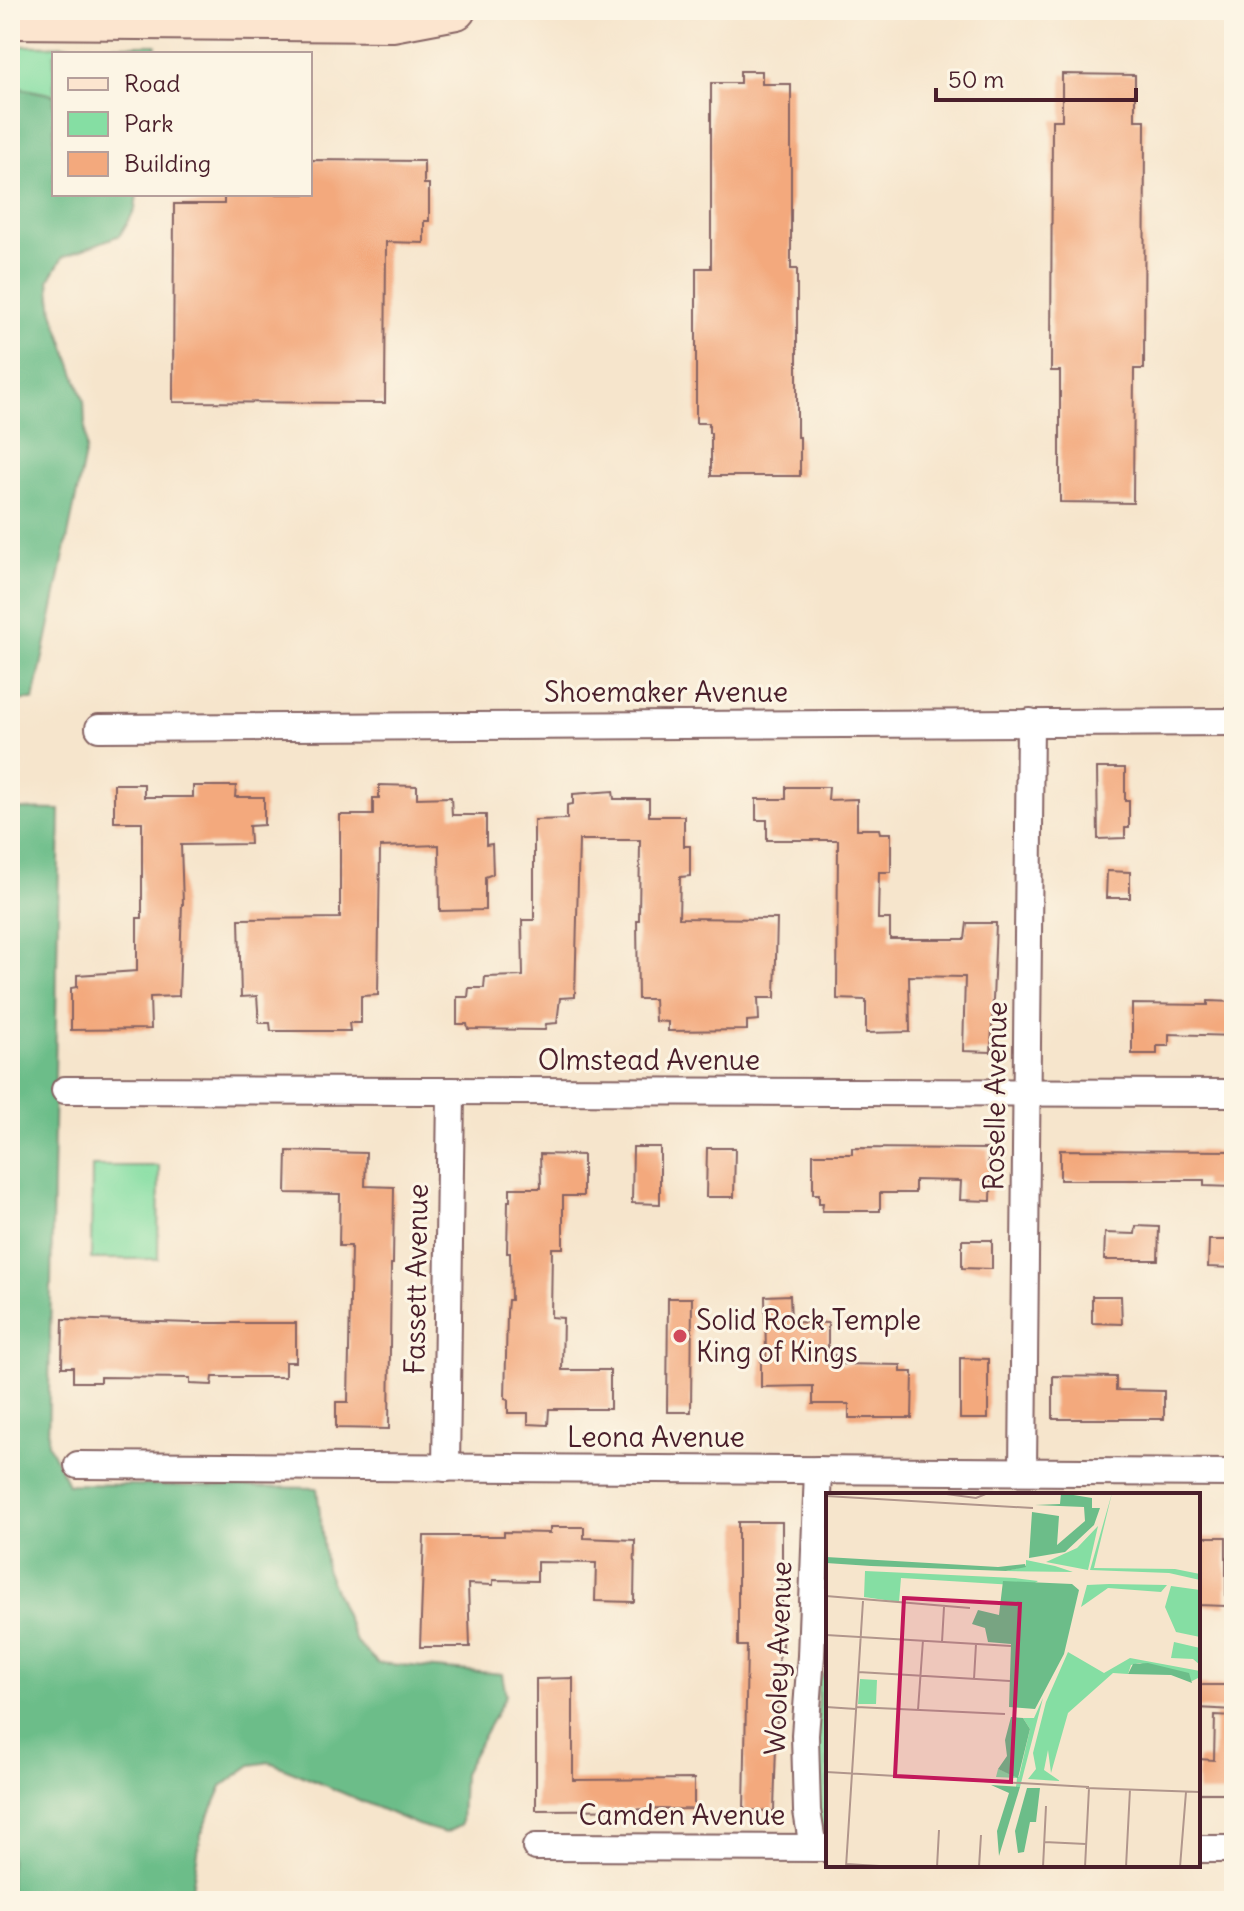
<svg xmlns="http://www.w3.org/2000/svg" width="1244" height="1911" font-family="Delius,sans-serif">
	<rect width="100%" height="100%" fill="#fcf5e5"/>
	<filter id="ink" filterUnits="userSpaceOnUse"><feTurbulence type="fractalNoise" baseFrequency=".0125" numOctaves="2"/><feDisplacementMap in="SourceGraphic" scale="16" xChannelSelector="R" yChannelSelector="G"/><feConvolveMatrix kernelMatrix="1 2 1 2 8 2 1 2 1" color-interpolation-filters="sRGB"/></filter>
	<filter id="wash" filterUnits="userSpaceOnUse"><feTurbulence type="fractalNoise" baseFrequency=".006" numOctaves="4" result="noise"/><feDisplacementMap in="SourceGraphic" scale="32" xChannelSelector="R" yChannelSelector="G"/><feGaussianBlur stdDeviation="1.8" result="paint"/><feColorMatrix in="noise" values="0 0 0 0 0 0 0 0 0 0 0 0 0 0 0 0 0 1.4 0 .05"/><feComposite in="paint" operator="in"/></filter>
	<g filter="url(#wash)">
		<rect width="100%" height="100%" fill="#f6e5cc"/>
		<g fill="#85dea3" stroke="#687e67" stroke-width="2">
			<polygon points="156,45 154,54 54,54 54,95 10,86 10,46"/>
			<polygon points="92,1166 159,1166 158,1259 91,1259"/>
			<polygon points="828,1668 828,1834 817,1834 818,1680"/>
		</g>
		<g fill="#6cbd89" stroke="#5b6e5a" stroke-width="2">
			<polygon points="10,86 54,95 54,194 137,194 135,210 120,235 63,257 49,280 53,312 84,401 86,449 34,700 10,700"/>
			<polygon points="10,809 60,810 48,1444 68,1484 317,1488 326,1569 356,1642 378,1663 502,1674 506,1695 463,1773 461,1825 445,1833 418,1825 270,1762 251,1765 222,1786 201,1834 192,1889 192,1901 10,1901"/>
		</g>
		<g id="blocks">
			<g fill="#f3a97d">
				<polygon points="740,71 762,71 762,84 791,84 791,269 797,269 797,437 800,437 800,476 711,476 711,433 709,433 709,423 696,423 696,268 711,268 711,83 740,83"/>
				<polygon points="1062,74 1135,75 1135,120 1145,120 1144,369 1134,369 1133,503 1060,502 1060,371 1051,371 1052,120 1062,120"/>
				<polygon points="310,160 424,161 424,184 429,184 429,221 424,221 424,243 386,242 385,403 173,402 174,204 224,204 224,194 310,194"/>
				<polygon points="1097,768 1125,768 1125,801 1129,801 1129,828 1125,828 1125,838 1098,839"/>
				<polygon points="114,784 144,784 144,797 193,797 193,786 236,786 235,797 264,797 264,825 249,826 250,844 181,845 183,904 182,904 179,996 150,997 151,1029 71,1030 71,988 77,987 77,975 137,971 137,918 142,918 142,822 114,822"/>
				<polygon points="379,785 417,786 417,798 451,797 452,815 486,815 486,845 492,844 493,874 485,877 485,910 440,911 439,845 380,847 378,995 361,996 361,1023 349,1023 350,1031 271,1031 270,1023 259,1023 257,996 241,997 239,919 340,918 340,815 373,815 373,798 379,798"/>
				<polygon points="786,787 829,787 828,800 857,799 857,829 879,829 880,833 891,833 891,872 879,872 878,919 890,919 890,939 965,939 967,923 996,923 991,1052 963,1051 965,977 909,976 910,1032 866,1033 866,1000 837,999 838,840 767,840 767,820 756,820 756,799 786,799"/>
				<polygon points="613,791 614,799 649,799 649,816 684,816 684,846 690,846 690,876 680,877 679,918 777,919 775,998 758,998 759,1020 747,1021 747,1030 668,1031 668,1022 655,1021 654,999 638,999 637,920 639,920 640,840 579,840 575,997 560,998 557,1023 546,1024 545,1030 468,1029 467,1024 457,1024 457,997 468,997 469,988 484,988 485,977 523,976 522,920 534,920 534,820 567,819 567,805 573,804 573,794"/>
				<polygon points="1107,871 1130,872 1130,898 1106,898"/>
				<polygon points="1208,1001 1234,1002 1234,1036 1169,1034 1169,1046 1157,1046 1157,1054 1132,1054 1132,1004 1208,1005"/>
				<polygon points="633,1147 660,1147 660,1204 632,1203"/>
				<polygon points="707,1148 735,1148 734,1197 706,1197"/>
				<polygon points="852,1148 988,1149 988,1165 992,1164 991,1201 960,1200 961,1181 915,1180 915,1193 880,1193 880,1211 822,1211 823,1203 819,1203 819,1194 813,1194 813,1154 852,1154"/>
				<polygon points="1060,1150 1234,1151 1234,1187 1204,1186 1204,1180 1060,1180"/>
				<polygon points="287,1151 366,1153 365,1186 394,1187 393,1264 391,1264 389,1429 336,1428 336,1402 348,1402 351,1246 339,1246 340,1194 286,1193"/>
				<polygon points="540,1154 583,1155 583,1196 563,1196 563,1248 552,1248 551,1317 563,1318 562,1370 610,1370 610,1409 549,1409 548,1425 528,1424 528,1413 508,1413 508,1400 505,1399 507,1313 508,1300 511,1300 510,1253 507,1253 508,1201 510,1201 510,1188 541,1188"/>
				<polygon points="1136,1226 1159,1227 1158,1260 1104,1260 1105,1233 1135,1234"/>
				<polygon points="962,1240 992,1240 992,1269 962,1268"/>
				<polygon points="1209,1240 1234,1240 1234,1268 1208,1267"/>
				<polygon points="790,1295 791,1322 828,1323 828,1355 839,1355 839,1364 901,1365 901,1372 913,1372 912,1418 849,1418 849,1404 813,1404 813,1386 761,1387 761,1358 766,1358 765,1296"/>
				<polygon points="1092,1296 1121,1296 1122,1324 1092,1323"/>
				<polygon points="668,1298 692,1298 691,1412 667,1412"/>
				<polygon points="63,1319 191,1323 296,1323 296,1362 285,1362 285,1377 213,1377 212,1385 190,1384 190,1378 100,1377 100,1382 73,1382 73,1367 62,1367"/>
				<polygon points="960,1358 988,1359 988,1419 960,1419"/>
				<polygon points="1053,1376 1116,1377 1116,1390 1164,1391 1164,1419 1053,1419"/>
				<polygon points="738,1522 782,1522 782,1646 779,1646 774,1811 744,1810 747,1646 738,1646"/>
				<polygon points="550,1527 584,1527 584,1538 635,1540 634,1602 595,1601 596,1563 537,1562 537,1581 493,1580 493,1585 468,1584 470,1647 420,1647 424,1536 504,1536 504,1532 550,1533"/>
				<polygon points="1198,1537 1226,1537 1226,1606 1198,1605"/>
				<polygon points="573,1678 573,1780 694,1779 694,1809 536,1810 536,1679"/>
				<polygon points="1198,1685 1234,1685 1234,1710 1198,1708"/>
				<polygon points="1215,1715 1234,1716 1234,1793 1198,1793 1198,1759 1214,1760"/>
			</g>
		</g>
	</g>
	<g filter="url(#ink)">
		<use href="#blocks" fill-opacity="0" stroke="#866463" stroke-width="2"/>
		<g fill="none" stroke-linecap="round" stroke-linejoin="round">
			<defs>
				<g id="minor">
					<polyline points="99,728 1234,722"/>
					<polyline points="65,1090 1234,1093"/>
					<polyline points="78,1465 1234,1473"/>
					<polyline points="446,1468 451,1091"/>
					<polyline points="1023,1471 1030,722"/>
					<polyline points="536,1847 828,1848"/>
					<polyline points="813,1848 807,1811 805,1735 811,1656 818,1470"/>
					<polyline points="1198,1849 1234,1849"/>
				</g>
				<polyline id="secondary" points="10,19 392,22 456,10"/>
			</defs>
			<use href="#minor" stroke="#866463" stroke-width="30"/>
			<use href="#secondary" stroke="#866463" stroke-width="42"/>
			<use href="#minor" stroke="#fff" stroke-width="26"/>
			<use href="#secondary" stroke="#fce5cf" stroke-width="38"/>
		</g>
	</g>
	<circle fill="#d1495b" stroke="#fcf5e5" stroke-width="3" cx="680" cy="1336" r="8"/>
	<g text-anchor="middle" stroke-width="6" stroke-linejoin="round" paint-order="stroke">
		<g font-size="28" fill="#4a1f2b" stroke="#fcf5e5">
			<text x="666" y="702">Shoemaker Avenue</text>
			<text x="649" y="1070">Olmstead Avenue</text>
			<text transform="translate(995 1096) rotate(-89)" y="10">Roselle Avenue</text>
			<text transform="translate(416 1279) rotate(-89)" y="10">Fassett Avenue</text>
			<text x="656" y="1447">Leona Avenue</text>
			<text transform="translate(778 1658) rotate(-88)" y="10">Wooley Avenue</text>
			<text x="682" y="1825">Camden Avenue</text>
		</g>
		<g font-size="28" fill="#4a1f2b" stroke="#fcf5e5" text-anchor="start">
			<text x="696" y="1330">Solid Rock Temple<tspan x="696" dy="32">King of Kings</tspan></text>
		</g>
	</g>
	<g transform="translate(826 1493)">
		<rect width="374" height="374" fill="#f6e5cc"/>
		<path d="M286,0L268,75L349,76L374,81V87L343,80L264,77ZM272,33L262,77L220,69L251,55ZM200,67L229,73L247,79L180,78L200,73ZM39,78L189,85L212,88L204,93L75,85L73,109L38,104ZM261,92L283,91L341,92L335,99L282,95L255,114ZM345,93L374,97V144L350,139L339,114ZM348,149L374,155V172L367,166L345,165ZM242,159L278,180L304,165L374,178V184L366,188L314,170L305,172L302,181L287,180L242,220L225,280L222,257L218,277L234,288L202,286L210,276L207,260L220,209ZM34,186L51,187L50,211H32ZM217,205L194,294H190L191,285L170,284L172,276L193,284L204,236L197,225H208Z" fill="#85dea3"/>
		<path d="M235,0L266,5V15H274L268,32L239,59L203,65L206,19L233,23L231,52L259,28L258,14L209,12L234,11ZM0,64L172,74L199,71L200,74L180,78L45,73L0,70ZM177,88L246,91L253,97L238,161L209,216L183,214L185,151L162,149L159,135L146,131L152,117L173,122ZM322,170L363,180L366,190L345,182L302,181L307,171ZM185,224L197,225L204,236L192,285L172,276L181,263L179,247ZM165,292L194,294L173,363L171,338L183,300ZM201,295H214L210,329H204L198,359L192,360L189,338Z" fill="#6cbd89"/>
		<path fill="none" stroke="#b1968c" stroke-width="2" d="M113,0L150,5L162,0M0,3L207,15M0,103L144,115M0,142L185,153M116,149L118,114M32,179L184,188M148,186L150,151M0,214L30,216M30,214L179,221M92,217L97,147M0,279L263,294M260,295L374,299M218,349L260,351M20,371L70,374M20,374L37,108M111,374L113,337M153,374L155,342M217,374L220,313M259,374L263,295M300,374L304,296M354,374L360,299"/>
		<path fill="#c2185b" fill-opacity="0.15" stroke="#c2185b" stroke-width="4" d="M78,105L194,111L185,289L69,283Z"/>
		<rect width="374" height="374" fill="none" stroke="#4a1f2b" stroke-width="4"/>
	</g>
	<rect width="1244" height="1911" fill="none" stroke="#fcf5e5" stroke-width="40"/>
	<rect x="52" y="52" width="260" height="144" fill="#fcf5e5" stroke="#b59f9b" stroke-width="2"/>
	<rect x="68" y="78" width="40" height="12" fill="#fce5cf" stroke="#b59f9b" stroke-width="2"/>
	<text x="124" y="92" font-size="24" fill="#4a1f2b">Road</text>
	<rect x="68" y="112" width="40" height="24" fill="#85dea3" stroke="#b59f9b" stroke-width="2"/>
	<text x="124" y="132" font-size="24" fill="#4a1f2b">Park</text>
	<rect x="68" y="152" width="40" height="24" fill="#f3a97d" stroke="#b59f9b" stroke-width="2"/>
	<text x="124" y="172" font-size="24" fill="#4a1f2b">Building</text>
	<path d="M936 88v12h200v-12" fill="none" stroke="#4a1f2b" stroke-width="4"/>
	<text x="948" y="88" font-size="24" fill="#4a1f2b" stroke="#fcf5e5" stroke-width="6" paint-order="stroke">50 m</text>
</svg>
